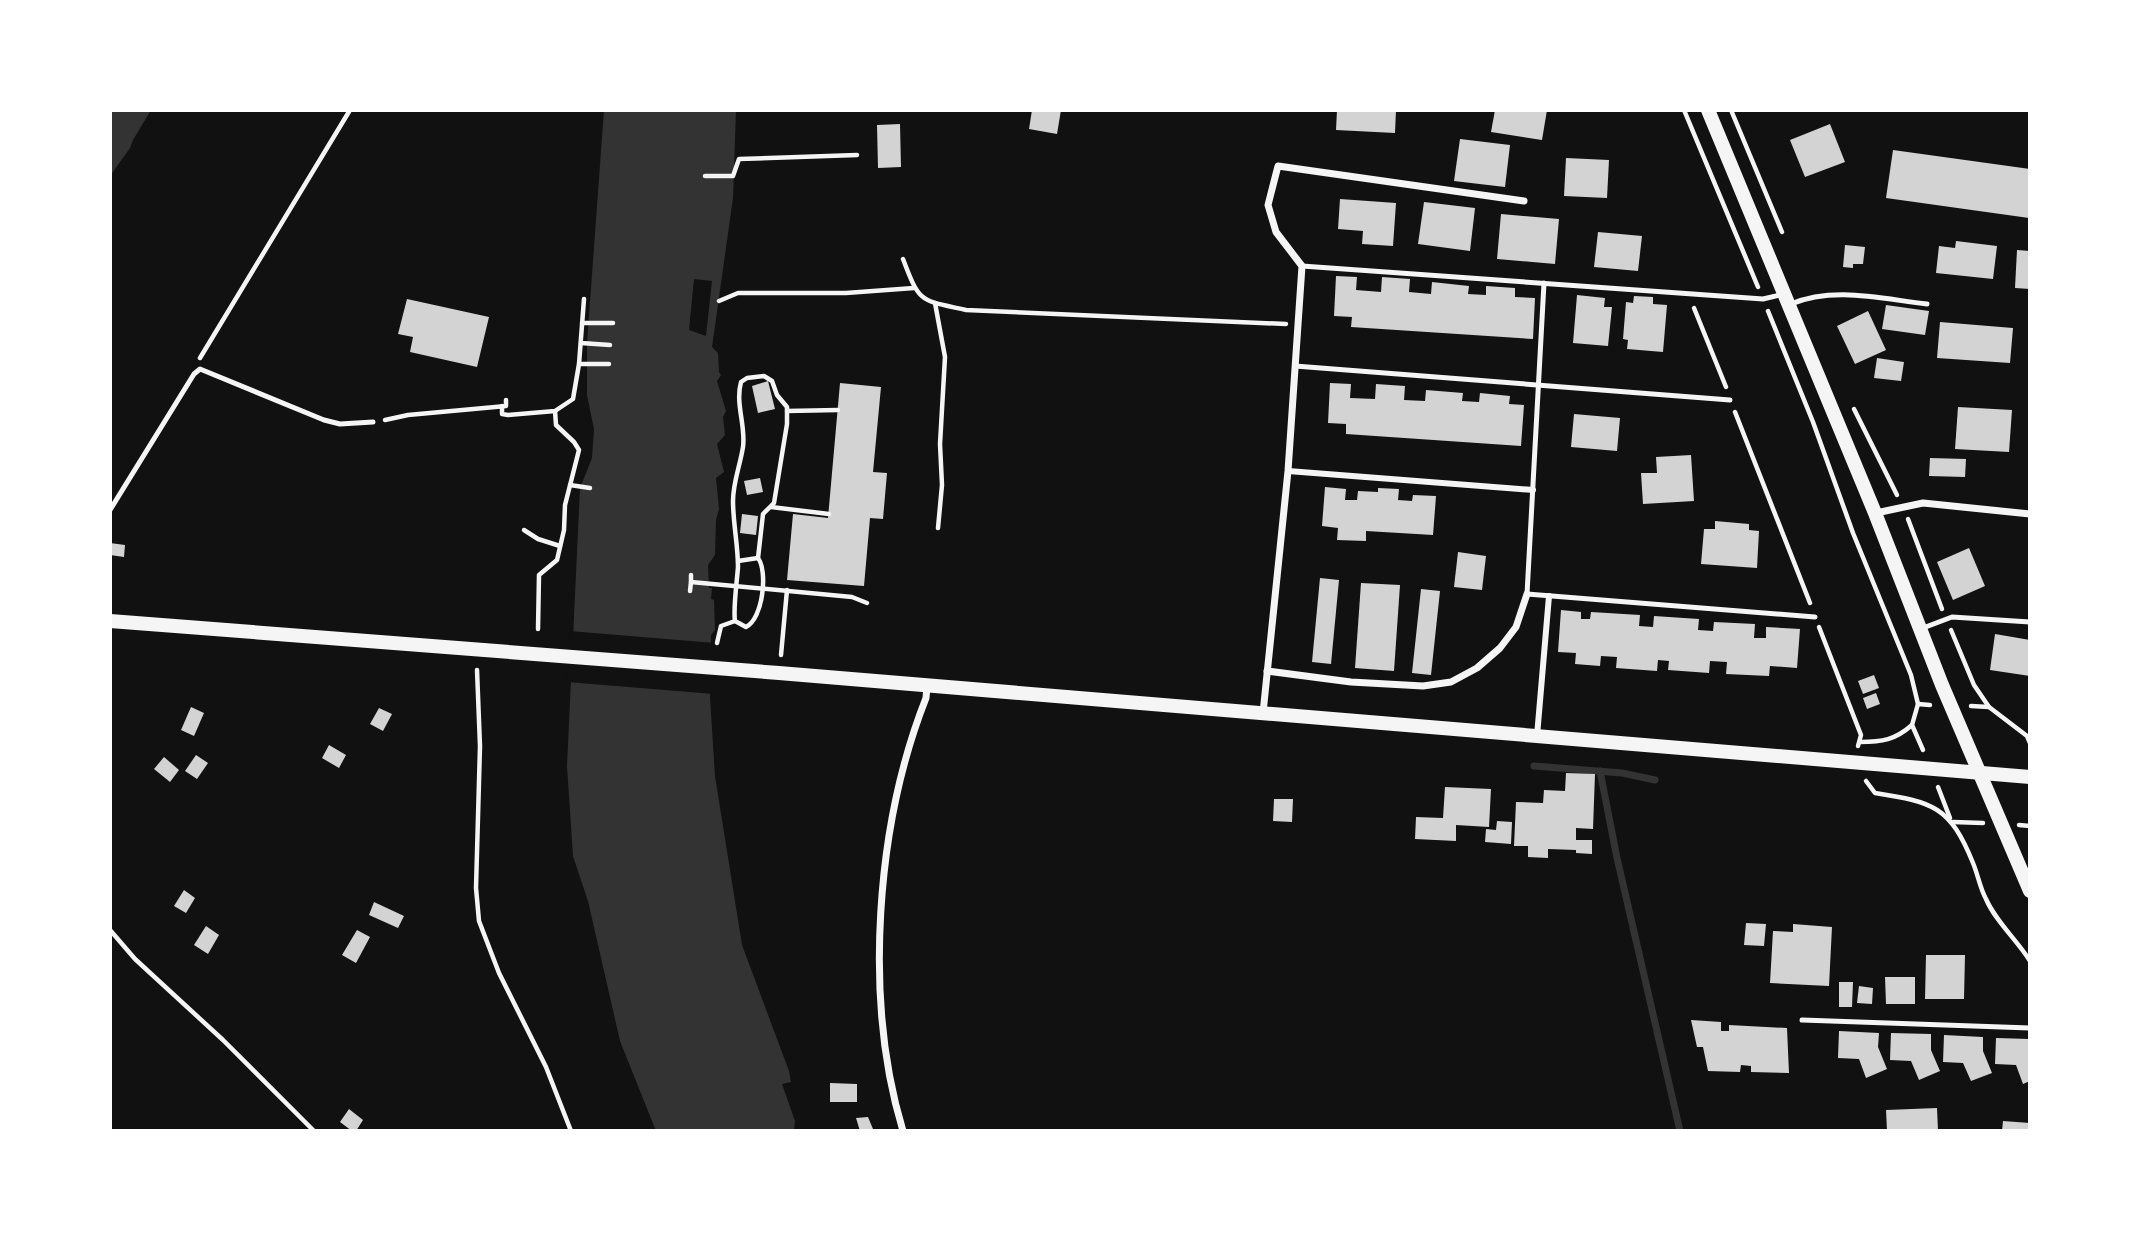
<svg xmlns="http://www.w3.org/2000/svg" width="2140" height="1241" font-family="'DejaVu Sans',sans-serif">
	<rect width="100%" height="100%" fill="#111"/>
	<g fill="#333">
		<polygon points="110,110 151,110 133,140 130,148 110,176"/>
		<polygon points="604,110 736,110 733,198 712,347 718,353 719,372 721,375 717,381 726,411 723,417 725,435 717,444 724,472 716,478 719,509 716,520 715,555 708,565 709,588 712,588 711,599 714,600 715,630 711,635 710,697 715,776 742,945 789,1071 791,1082 782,1084 795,1121 794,1131 656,1131 620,1041 588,901 573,856 567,766 580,488 592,458 594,429 587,395 587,343"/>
	</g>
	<g fill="#111">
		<polygon points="694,279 712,281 706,336 689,330"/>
		<polygon points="569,631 715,643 714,694 567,682"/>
	</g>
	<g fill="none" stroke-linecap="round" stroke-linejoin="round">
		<g stroke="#333" stroke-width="7">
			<polyline points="1534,766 1622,773 1655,780"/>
			<polyline points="1600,771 1617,858 1680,1131"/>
		</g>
	</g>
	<g fill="#d3d3d3">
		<polygon points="1032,110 1061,110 1057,134 1029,129"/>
		<polygon points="1337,110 1396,110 1395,133 1336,130"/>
		<polygon points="1495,110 1547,110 1542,140 1491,132"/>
		<polygon points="900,124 901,167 878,168 877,125"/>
		<polygon points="1830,124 1845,162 1805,177 1790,140"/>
		<polygon points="1460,139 1510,145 1505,187 1454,181"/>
		<polygon points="1893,150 2030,169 2029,218 1886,198"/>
		<polygon points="1566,158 1609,160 1607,198 1564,196"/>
		<polygon points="1340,199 1396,203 1393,246 1362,244 1363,231 1338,229"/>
		<polygon points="1424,202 1475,208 1470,251 1418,244"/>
		<polygon points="1501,214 1559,219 1555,264 1497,259"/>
		<polygon points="1598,232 1642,236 1638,271 1594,267"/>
		<polygon points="1956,241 1997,246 1993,279 1936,273 1939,246 1955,248"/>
		<polygon points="1845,245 1865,247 1863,264 1853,264 1853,268 1843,267"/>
		<polygon points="2017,250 2030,251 2030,289 2015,288"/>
		<polygon points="1336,276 1357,277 1356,290 1381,292 1382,277 1410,279 1409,292 1431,294 1432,282 1469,286 1468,294 1486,295 1486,286 1515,288 1515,297 1535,298 1533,339 1351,327 1352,317 1334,316"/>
		<polygon points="1577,295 1605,298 1604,307 1612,307 1608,346 1573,343"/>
		<polygon points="1634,296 1653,297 1653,304 1667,305 1663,352 1627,349 1628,340 1623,339 1626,302 1633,303"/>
		<polygon points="407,299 489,317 477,367 410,352 413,337 398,334"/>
		<polygon points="1886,305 1929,311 1925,335 1882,329"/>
		<polygon points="1868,311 1886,350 1855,364 1837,326"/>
		<polygon points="1940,322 2013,328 2010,363 1937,358"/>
		<polygon points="1877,358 1904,362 1901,381 1874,378"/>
		<polygon points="768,381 775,409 758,413 752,386"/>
		<polygon points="840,383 881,387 873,472 887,473 883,519 870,518 864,586 787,580 793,514 828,518"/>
		<polygon points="1330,383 1351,384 1350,398 1375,399 1376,384 1405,386 1404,400 1425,401 1426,390 1463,393 1462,401 1479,402 1480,393 1510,396 1509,404 1524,405 1521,446 1346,434 1346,424 1328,423"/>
		<polygon points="1958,407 2012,410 2009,452 1955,449"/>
		<polygon points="1574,414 1620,418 1617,451 1571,447"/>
		<polygon points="1691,455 1694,501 1643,504 1641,473 1657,473 1656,457"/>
		<polygon points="1930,458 1966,459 1965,477 1929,476"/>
		<polygon points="760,478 763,492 747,495 744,481"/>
		<polygon points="1325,487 1346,489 1345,500 1357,500 1358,491 1378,492 1378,488 1399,489 1398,500 1412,501 1413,495 1436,496 1433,535 1366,531 1366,541 1337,540 1338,528 1322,526"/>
		<polygon points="742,514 758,516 756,535 740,533"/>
		<polygon points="1715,521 1749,524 1749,530 1759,531 1757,568 1701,564 1704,529 1715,529"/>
		<polygon points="110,543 125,545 124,557 110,555"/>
		<polygon points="1969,548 1985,586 1953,600 1937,562"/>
		<polygon points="1458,552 1486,556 1482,590 1454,587"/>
		<polygon points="1320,578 1339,580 1331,664 1312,662"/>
		<polygon points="1361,583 1400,585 1394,671 1355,668"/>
		<polygon points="1421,589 1440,591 1431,675 1412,673"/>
		<polygon points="1561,610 1581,612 1581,619 1590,619 1591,612 1640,615 1639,626 1653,627 1654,616 1699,619 1698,630 1713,631 1714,622 1755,624 1754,638 1766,638 1766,627 1800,629 1797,668 1770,666 1769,676 1726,674 1727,662 1710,661 1709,673 1668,670 1669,661 1658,660 1657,671 1616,668 1617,657 1601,656 1600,666 1575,664 1576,653 1558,652"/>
		<polygon points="1995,634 2030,640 2030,676 1990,670"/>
		<polygon points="1874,675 1879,688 1863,694 1858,681"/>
		<polygon points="1876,693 1880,704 1867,709 1863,698"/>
		<polygon points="191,707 204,713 194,736 181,730"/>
		<polygon points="379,708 392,714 383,731 370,724"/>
		<polygon points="329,745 346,755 339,768 322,758"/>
		<polygon points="196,755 208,763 197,779 185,771"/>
		<polygon points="164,757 179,770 170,782 154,769"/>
		<polygon points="1566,773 1595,774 1593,829 1576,828 1576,840 1592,840 1592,854 1576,853 1576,850 1548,849 1548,858 1528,857 1528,846 1514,846 1516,802 1543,803 1544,790 1565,791"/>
		<polygon points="1445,787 1491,789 1489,827 1456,825 1456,841 1415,839 1416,817 1443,818"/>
		<polygon points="1274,799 1293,799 1292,822 1273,821"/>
		<polygon points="1497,821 1512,822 1511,844 1485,842 1486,829 1496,830"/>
		<polygon points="184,890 195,898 186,913 174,906"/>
		<polygon points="374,902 404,916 398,928 369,915"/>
		<polygon points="1746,923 1766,924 1764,946 1744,945"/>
		<polygon points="1793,924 1832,927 1829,986 1770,983 1773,931 1793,932"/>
		<polygon points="206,926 219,935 208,954 194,945"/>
		<polygon points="357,930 370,937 356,963 342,955"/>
		<polygon points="1926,955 1965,955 1964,999 1925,999"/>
		<polygon points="1885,977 1915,977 1915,1004 1886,1004"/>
		<polygon points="1839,982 1853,982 1852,1007 1839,1007"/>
		<polygon points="1859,986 1873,988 1872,1004 1857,1003"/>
		<polygon points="1691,1020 1721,1022 1721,1031 1729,1031 1729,1025 1787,1028 1789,1073 1751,1072 1751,1066 1741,1065 1740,1072 1708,1071 1703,1047 1697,1047"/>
		<polygon points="1839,1031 1879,1033 1878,1047 1887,1069 1866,1078 1859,1059 1838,1058"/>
		<polygon points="1891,1033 1931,1034 1931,1050 1940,1071 1919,1080 1911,1061 1890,1060"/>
		<polygon points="1944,1035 1983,1037 1983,1051 1992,1073 1971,1081 1963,1063 1943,1062"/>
		<polygon points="1996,1038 2030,1039 2030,1081 2023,1084 2016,1065 1995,1064"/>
		<polygon points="830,1083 857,1084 857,1102 830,1102"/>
		<polygon points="1937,1108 1938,1131 1887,1131 1886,1110"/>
		<polygon points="349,1109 363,1120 356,1131 352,1131 340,1122"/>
		<polygon points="868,1117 873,1129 860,1131 856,1118"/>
		<polygon points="2003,1121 2030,1123 2030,1131 2002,1131"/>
	</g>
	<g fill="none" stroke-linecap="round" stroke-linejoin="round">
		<g stroke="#f5f5f5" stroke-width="4.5">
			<polyline points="1684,110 1758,287"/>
			<polyline points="1731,110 1782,232"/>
			<polyline points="705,176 733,176 739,159 857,155"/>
			<path d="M903,259C920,304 920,300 966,310L1286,324"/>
			<polyline points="719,301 738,293 846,293 914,288"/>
			<polyline points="935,303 945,357 940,444 942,485 938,528"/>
			<polyline points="1694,308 1726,387"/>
			<polyline points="1768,311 1813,422 1853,533 1911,675 1918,704"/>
			<polyline points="582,323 613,323"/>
			<polyline points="581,343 610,345"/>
			<polyline points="200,358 350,110"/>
			<polyline points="579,364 609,364"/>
			<path d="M764,376L772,381L777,395L787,407V424L774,503L763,514L758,558C768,571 763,619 746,627L735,621C733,609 737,581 738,567C738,545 733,523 733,501C733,482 740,466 743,447C746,426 735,404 741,382L747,378Z"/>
			<polyline points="502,406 502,414 508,415 555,411 573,399 579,364 584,299"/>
			<polyline points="1854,409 1897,495"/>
			<polyline points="787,411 838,410"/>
			<polyline points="1735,412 1810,603"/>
			<polyline points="385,420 408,415 506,406 506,400"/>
			<polyline points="570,485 590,488"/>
			<polyline points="771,507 829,514"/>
			<polyline points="1908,519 1942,609"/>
			<polyline points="524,530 538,539 560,546"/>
			<polyline points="738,561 758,558"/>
			<polyline points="691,575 691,582 852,597 867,603"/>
			<polyline points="690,591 691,582"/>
			<polyline points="1819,627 1861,735 1858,746"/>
			<polyline points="538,629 539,575 557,560 564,530 565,505 579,450 574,442 556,425 555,411"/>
			<polyline points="1951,630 1974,685 1989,707"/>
			<polyline points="717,643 721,626 735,621"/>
			<polyline points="781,655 787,590"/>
			<polyline points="477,670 480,746 476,888 479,921 499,973 546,1067 571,1131"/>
			<polyline points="1971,706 1989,707 2027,736 2030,743"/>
			<path d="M1860,742C1882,742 1895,740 1912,725"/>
			<polyline points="1923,750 1912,725 1918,704 1930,705"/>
			<path d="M1866,781L1875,793C1933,802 1950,806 1973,863C1978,875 1980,888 1986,899C1996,922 2017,940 2030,961"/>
			<polyline points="1938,787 1950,818"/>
			<polyline points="1953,822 1983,823"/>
			<polyline points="2019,825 2030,826"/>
			<polyline points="110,930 135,959 223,1040 314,1131"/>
		</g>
		<g stroke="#f5f5f5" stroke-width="5">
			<polyline points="1302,266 1763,299 1784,294"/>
			<polyline points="1544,283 1527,594 1815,617"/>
			<path d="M1791,304C1834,286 1882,299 1927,304"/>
			<polyline points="1295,366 1730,400"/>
			<polyline points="110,510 194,374 200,369 324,420 340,424 373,422"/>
			<polyline points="1923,628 1952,617 2030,622"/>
			<polyline points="1802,1020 2030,1028"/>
		</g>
		<g stroke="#f5f5f5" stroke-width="6">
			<polyline points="1288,471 1533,490"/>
			<polyline points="1537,736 1549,596"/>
		</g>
		<g stroke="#f5f5f5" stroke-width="7">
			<polyline points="1876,513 1923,503 2030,514"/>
			<polyline points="1267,671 1351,682 1423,686 1451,682 1477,668 1500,648 1516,627 1527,594"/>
			<polyline points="1263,713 1288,471 1302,266 1276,232 1268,205 1278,166 1524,201"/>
			<path d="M903,1131C863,999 876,825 926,698L927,686"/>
		</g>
		<g stroke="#f5f5f5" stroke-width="14">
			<polyline points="1708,110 1875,513 1942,685 2030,891"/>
			<polyline points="110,621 779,673 2030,777"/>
		</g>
	</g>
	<rect width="2140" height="1241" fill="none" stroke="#ffffff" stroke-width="224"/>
</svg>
